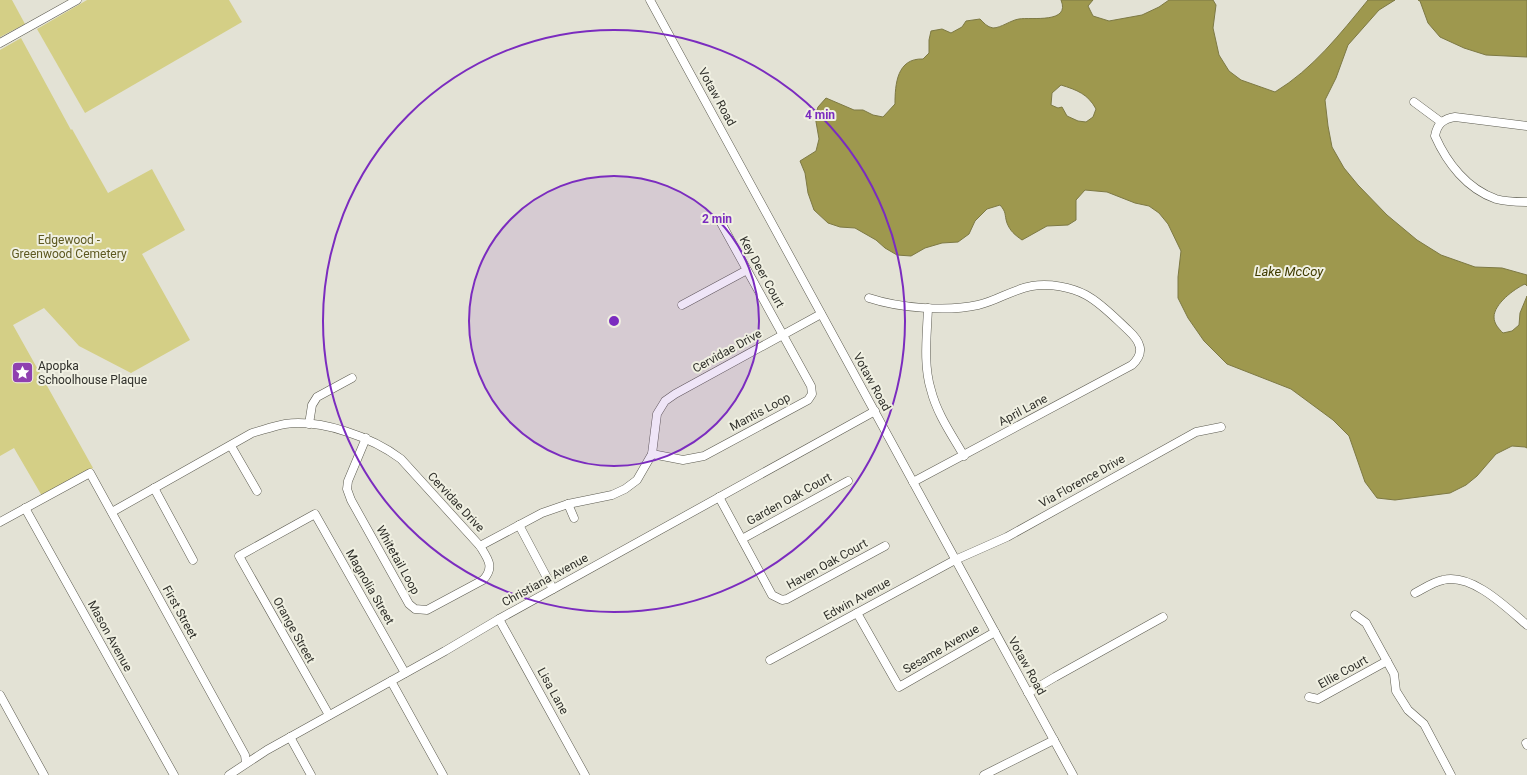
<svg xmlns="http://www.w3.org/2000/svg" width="1527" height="775" font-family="Roboto,sans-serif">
	<rect width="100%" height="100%" fill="#e3e2d5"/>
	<g fill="#d4cf86">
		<polygon points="0,0 12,0 25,24 0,37"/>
		<polygon points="87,0 229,0 242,22 85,113 37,29"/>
		<polygon points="21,38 71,130 72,129 108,193 152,169 185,230 142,254 190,340 131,373 79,346 44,308 13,325 93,468 42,496 14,448 0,456 0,50"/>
	</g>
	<g fill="#9e984e" stroke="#7d7944" fill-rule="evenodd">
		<path d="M1061,0H1093L1088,6L1093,16L1109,21L1142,15L1159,7L1169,0H1213L1216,5L1213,28L1219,55L1229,71L1241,80L1275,92C1313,69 1340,34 1368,0H1395L1379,10L1348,45L1336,78L1325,100L1328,126L1332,147L1344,168L1358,185L1387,215L1417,240L1441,255L1475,267L1502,268L1527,275V286L1525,284C1514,289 1494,304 1494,317C1494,324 1499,329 1503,333L1512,331L1519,325L1520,313L1527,296V448L1525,447L1512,446L1496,454L1477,476L1466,485L1450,493L1395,500L1377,498L1365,482L1349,436L1333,420L1291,389L1227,364L1204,341L1188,318L1178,298V277L1181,251L1168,224L1159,213L1149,206L1135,203L1107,192L1085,190L1076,200V220L1068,225L1047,226L1022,240C1015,235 1010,231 1007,223C1004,214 1007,213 1000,205L987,209L975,221L969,234L958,242L942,243L925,248L911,256L897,255L885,248L876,240L855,228L840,227L828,223L814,210L808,193L805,173L800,161L816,151L819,139L815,116L818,107L826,98L854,110H863L873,115L883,117L895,104C895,84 897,58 923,59L929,53V40L931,31L942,29L951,33L962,27L966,21L980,19C984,23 987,27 993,28C1001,28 1011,20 1019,19C1031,17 1071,24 1061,0ZM1061,85C1077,90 1088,94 1096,109L1093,117L1086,122L1078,121L1067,116L1062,107L1058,108L1051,105L1052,93Z"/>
		<polygon points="1418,0 1527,0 1527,57 1486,55 1464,48 1440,37 1428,23 1420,1"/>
	</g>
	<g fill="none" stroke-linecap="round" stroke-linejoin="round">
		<defs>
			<g id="minor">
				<polyline points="650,0 1073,775"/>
				<polyline points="0,43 77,0"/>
				<polyline points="1414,102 1441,122"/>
				<path d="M1527,126L1455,117C1443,119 1437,124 1435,136C1447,163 1467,189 1496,199C1506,202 1517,202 1527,202"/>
				<path d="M869,298C899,308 947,312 978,305C997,301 1013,289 1032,286C1049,283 1071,287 1086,295C1101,303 1115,318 1128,330C1140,341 1146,352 1132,365L913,482"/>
				<polyline points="682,305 747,270"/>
				<path d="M928,308C927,335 923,364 931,390C937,414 952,435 964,456"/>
				<polyline points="309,424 312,405 317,397 352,378"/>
				<polyline points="231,446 257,491"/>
				<polyline points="652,454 683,460 704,456 808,400 812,394 811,386 720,221"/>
				<polyline points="154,488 193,560"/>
				<polyline points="719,497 772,595 782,600 787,599 885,546"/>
				<polyline points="568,504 574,518"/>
				<polyline points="25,508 174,775"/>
				<path d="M112,512L252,433C263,430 274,426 285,424C321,419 372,437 401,459L480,546C488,559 495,567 483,580L427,610L415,609L409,604L351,500L347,489L348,481L366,438"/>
				<polyline points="0,522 90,473 245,755 246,763"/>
				<polyline points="519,525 553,589"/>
				<polyline points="742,539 848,481"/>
				<polyline points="480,546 542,513 568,504 612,495 625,489 637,480 652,454 657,414 665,401 675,394 821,314"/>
				<path d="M1415,593C1423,589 1433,582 1443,580C1472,573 1506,607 1527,625"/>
				<polyline points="857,613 899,687 995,632"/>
				<polyline points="1355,615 1366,623 1394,674 1396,691 1408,710 1424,724 1451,775"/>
				<polyline points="499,619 585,775"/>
				<polyline points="770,660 955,560 1007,537 1196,432 1221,427"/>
				<polyline points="391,681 443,775"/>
				<polyline points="1028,693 1055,677 1163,617"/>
				<polyline points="0,695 44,775"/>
				<polyline points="1309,697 1318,699 1387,661"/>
				<polyline points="329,715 239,556 315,514 405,673"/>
				<polyline points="290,737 311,775"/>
				<polyline points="1526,743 1527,745"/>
				<polyline points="229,775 267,750 445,651 499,619 875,411"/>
				<polyline points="984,775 1054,740"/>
			</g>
		</defs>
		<use href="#minor" stroke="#5c5b50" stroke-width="9"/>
		<use href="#minor" stroke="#fff" stroke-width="8"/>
	</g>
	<circle cx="614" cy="321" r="145" fill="#7b2cbf" fill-opacity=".12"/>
	<g fill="none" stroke="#7b2cbf" stroke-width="2">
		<circle cx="614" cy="321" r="145"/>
		<circle cx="614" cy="321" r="291"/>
	</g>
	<defs>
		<symbol id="sight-square" viewBox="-11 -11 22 22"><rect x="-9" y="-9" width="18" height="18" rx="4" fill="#8f40b0" stroke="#f0f0e2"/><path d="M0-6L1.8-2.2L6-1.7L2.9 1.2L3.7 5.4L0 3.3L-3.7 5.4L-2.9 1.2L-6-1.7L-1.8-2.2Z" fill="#fff"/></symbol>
	</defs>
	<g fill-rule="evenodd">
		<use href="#sight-square" x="10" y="360" width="25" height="25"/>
	</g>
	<g text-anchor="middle" stroke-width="4" stroke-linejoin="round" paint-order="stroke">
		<g font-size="12" fill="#30302b" stroke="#f0f0e2">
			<text transform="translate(717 97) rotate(61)" y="4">Votaw Road</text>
			<text transform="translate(762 272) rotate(61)" y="4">Key Deer Court</text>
			<text transform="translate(727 351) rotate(-29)" y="4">Cervidae Drive</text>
			<text transform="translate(872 382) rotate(61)" y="4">Votaw Road</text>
			<text transform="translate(1023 410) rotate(-28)" y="4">April Lane</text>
			<text transform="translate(760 412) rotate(-28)" y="4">Mantis Loop</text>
			<text transform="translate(1082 481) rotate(-29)" y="4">Via Florence Drive</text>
			<text transform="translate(789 499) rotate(-29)" y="4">Garden Oak Court</text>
			<text transform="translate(456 502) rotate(47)" y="4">Cervidae Drive</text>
			<text transform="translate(398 560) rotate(61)" y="4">Whitetail Loop</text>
			<text transform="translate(827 564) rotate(-29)" y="4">Haven Oak Court</text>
			<text transform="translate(545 580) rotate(-29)" y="4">Christiana Avenue</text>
			<text transform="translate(370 587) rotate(60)" y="4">Magnolia Street</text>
			<text transform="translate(857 599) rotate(-29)" y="4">Edwin Avenue</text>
			<text transform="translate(180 612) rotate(61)" y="4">First Street</text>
			<text transform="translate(294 630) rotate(61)" y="4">Orange Street</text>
			<text transform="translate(110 636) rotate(61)" y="4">Mason Avenue</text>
			<text transform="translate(941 649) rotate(-30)" y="4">Sesame Avenue</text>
			<text transform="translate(1027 666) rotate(61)" y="4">Votaw Road</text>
			<text transform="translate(1343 672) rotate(-29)" y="4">Ellie Court</text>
			<text transform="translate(553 691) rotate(61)" y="4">Lisa Lane</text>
		</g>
		<g font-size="12" fill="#5d5820" stroke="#f0f0e2">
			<text x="69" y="244">Edgewood -<tspan x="69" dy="14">Greenwood Cemetery</tspan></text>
		</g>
		<g font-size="12" fill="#30302b" stroke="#f0f0e2" text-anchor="start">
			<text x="38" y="370">Apopka<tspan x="38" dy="14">Schoolhouse Plaque</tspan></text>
		</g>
		<g font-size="13" font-style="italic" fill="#413c00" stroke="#f0f0e2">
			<text x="1289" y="276">Lake McCoy</text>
		</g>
	</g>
	<circle cx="614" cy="321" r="6" fill="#7b2cbf" stroke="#f0f0e2" stroke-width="2"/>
	<g font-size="12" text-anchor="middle" font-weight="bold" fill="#7b2cbf" stroke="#f0f0e2" stroke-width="4" stroke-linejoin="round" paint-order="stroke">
		<text x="820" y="119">4 min</text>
		<text x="717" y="223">2 min</text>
	</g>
</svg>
